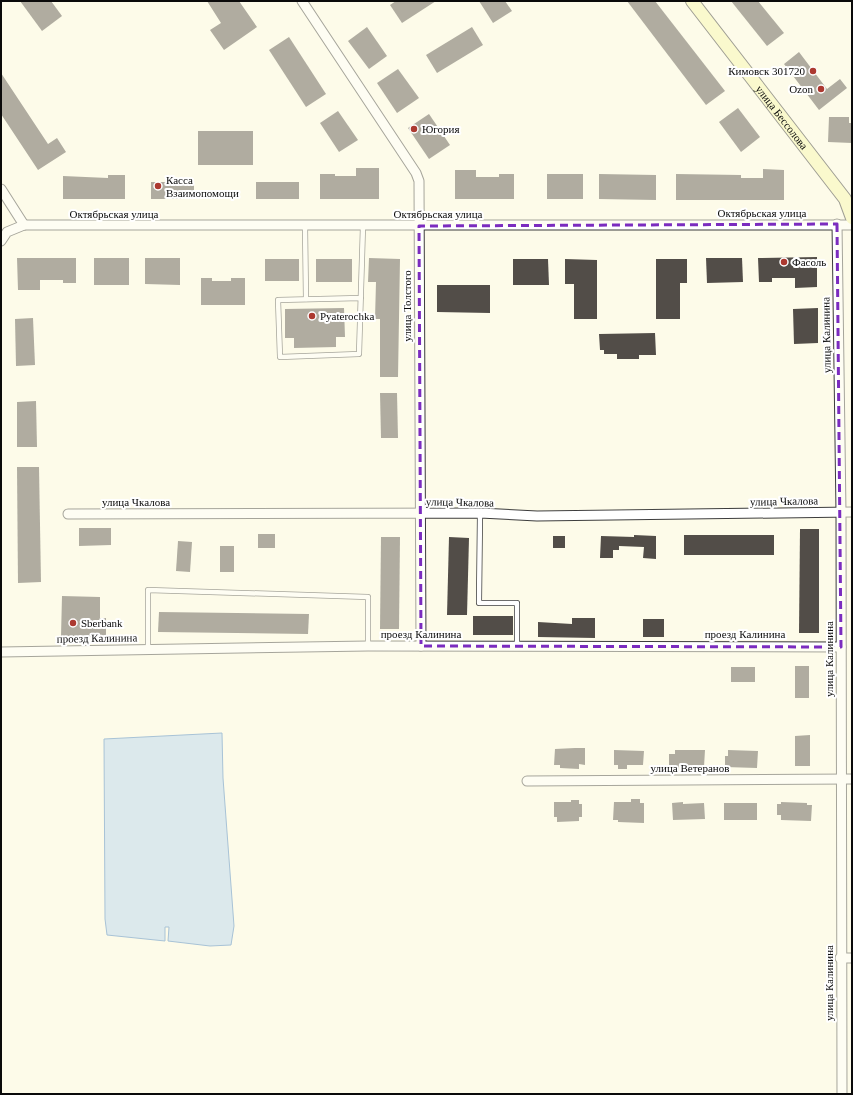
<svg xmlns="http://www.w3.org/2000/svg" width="853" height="1095" font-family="'Times New Roman',serif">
	<rect width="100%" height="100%" fill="#fdfbe9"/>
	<polygon fill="#b3d2ef" stroke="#417ebf" points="222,733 223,778 234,926 231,945 210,946 168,941 169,927 165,927 165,941 107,935 105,919 104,739"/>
	<g fill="#524d48">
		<polygon points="20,1 51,1 62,16 42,31"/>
		<polygon points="207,1 239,1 257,27 224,50 210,30 221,23"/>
		<polygon points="396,1 436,1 402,23 390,5"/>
		<polygon points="479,1 505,1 512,11 493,23"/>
		<polygon points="627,1 655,1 725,91 706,105"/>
		<polygon points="731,1 758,1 784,33 767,46"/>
		<polygon points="367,27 387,56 369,69 348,41"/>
		<polygon points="472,27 483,45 437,73 426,55"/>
		<polygon points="289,37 326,94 306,107 269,50"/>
		<polygon points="799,52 827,89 840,79 847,88 819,110 784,64"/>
		<polygon points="398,69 419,98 397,113 377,83"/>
		<polygon points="1,73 48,144 57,138 66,152 38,170 1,114"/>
		<polygon points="738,108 760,137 741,152 719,122"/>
		<polygon points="338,111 358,140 339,152 320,123"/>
		<polygon points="429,114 450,145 429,159 408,128"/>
		<polygon points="829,117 849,117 849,123 852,123 852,143 828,142"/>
		<rect x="198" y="131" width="55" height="34"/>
		<polygon points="356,168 379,168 379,199 320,199 320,174 335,174 335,176 356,176"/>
		<polygon points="763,169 784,170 784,200 676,200 676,174 741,175 741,178 763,178"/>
		<polygon points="455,170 476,170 476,177 499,177 499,174 514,174 514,199 455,199"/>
		<rect x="547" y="174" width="36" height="25"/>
		<polygon points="599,174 656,175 656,200 599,199"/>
		<polygon points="108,175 125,175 125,199 63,199 63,176 108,178"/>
		<rect x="151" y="182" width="43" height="17"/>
		<rect x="256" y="182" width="43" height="17"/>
		<polygon points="817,257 817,287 795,288 795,278 772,278 772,282 759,282 758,258"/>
		<polygon points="17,258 76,258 76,283 63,283 63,280 40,280 40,290 18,290"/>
		<rect x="94" y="258" width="35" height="27"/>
		<polygon points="145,258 180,258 180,285 145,284"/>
		<polygon points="369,258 400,259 398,377 380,377 380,319 375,319 376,282 368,282"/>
		<polygon points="706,258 742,258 743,282 707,283"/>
		<rect x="265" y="259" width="34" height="22"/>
		<rect x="316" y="259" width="36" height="23"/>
		<polygon points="513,259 548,259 549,285 513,285"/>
		<polygon points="565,259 597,260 597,319 574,319 574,284 565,284"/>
		<polygon points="656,259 687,259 687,283 680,283 680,319 656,319"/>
		<polygon points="201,278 212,278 212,281 231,281 231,278 245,278 245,305 201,305"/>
		<polygon points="437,285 490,285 490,313 437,312"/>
		<polygon points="344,308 345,337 336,337 336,347 294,348 294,338 285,338 285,309"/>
		<polygon points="818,308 818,343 794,344 793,309"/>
		<polygon points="33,318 35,365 16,366 15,319"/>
		<polygon points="655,333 656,355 639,355 639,359 617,359 617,354 604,354 604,350 600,350 599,334"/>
		<polygon points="380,393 397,393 398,438 381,438"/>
		<polygon points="36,401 37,447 17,447 17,402"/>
		<polygon points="17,467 39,467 41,582 18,583"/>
		<polygon points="79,528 111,528 111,545 79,546"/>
		<polygon points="800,529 819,529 819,633 799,633"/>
		<rect x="258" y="534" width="17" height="14"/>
		<polygon points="634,535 656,536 656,559 643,558 644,547 619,546 619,550 613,550 613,558 600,558 601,536 634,537"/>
		<rect x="684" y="535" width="90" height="20"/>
		<rect x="553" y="536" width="12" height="12"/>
		<polygon points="381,537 400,537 399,629 380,629"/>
		<polygon points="449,537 469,538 467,615 447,615"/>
		<polygon points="178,541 192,542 190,572 176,571"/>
		<rect x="220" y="546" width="14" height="26"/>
		<polygon points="62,596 100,597 100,618 106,618 106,637 61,636"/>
		<polygon points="159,612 309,614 308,634 158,632"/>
		<rect x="473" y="616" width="40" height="19"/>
		<polygon points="572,618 595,618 595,638 538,637 538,622 572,624"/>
		<rect x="643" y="619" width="21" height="18"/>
		<rect x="795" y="666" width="14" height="32"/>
		<rect x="731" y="667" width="24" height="15"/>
		<polygon points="810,735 810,766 795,766 795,736"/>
		<polygon points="575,748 585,748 585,765 579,764 579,769 560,768 560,765 554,765 555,749"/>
		<polygon points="614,750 644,751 643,765 627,765 627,769 618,769 618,765 614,765"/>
		<polygon points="675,750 705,750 704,767 679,766 679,773 669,773 669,754 675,754"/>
		<polygon points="728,750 758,751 757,768 725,767 725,756 728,756"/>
		<polygon points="631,799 640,799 640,803 644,803 644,823 618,822 618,820 613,820 614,802 631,802"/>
		<polygon points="571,800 579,800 579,804 582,804 582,817 579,817 579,821 557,822 557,817 554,817 554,802 571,802"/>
		<polygon points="683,802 683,804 704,803 705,819 673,820 672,803"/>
		<polygon points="781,802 807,803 807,805 812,805 811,821 781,820 781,815 777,815 777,804 781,804"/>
		<rect x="724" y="803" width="33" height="17"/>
	</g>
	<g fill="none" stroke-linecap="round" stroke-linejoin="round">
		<defs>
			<g id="lane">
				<polyline points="305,226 306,299"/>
				<polyline points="361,298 278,300 280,357 359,354 363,226"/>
				<polyline points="480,513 479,603 517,603 517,646"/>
				<polyline points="148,649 148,590 368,597 368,646"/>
			</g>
			<g id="street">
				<polyline points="302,1 416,173 419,181 421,646"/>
				<polyline points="1,189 24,225"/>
				<polyline points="837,224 841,512 842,1094"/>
				<polyline points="1,241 7,232 24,225 852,225"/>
				<polyline points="68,514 480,513 537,516 852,512"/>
				<polyline points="1,652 368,646 841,647"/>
				<polyline points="527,781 852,779"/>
				<polyline points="840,958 852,958"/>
			</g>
			<g id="secondary">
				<path id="s1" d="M692,1L845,199L852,218"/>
			</g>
		</defs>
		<use href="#lane" stroke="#3d3d3d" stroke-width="6"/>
		<use href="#street" stroke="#3d3d3d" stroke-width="11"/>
		<use href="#secondary" stroke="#2c2c2c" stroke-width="14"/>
		<use href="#lane" stroke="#fff" stroke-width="4.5"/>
		<use href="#street" stroke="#fff" stroke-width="9"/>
		<use href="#secondary" stroke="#f7f7aa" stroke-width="12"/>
	</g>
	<path d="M0 0H853V1095H0ZM837,224L841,647L421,646L419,226Z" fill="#fdfbe9" fill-opacity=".55" fill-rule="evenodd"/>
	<path fill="none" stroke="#7b2cbf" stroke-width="3" stroke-dasharray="8 5" stroke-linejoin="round" d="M837,224L841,647L421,646L419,226Z"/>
	<g fill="#ac3930" stroke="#fff" stroke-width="1.5">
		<circle cx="813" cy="71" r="4"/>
		<circle cx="821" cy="89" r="4"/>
		<circle cx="414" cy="129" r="4"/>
		<circle cx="158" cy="186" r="4"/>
		<circle cx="784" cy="262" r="4"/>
		<circle cx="312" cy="316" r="4"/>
		<circle cx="73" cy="623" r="4"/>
	</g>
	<g text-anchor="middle" stroke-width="4" stroke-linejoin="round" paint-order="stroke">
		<g font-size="11" fill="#0a0a0a" stroke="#fff" text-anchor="start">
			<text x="805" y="75" text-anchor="end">Кимовск 301720</text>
			<text x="813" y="93" text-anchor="end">Ozon</text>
			<text x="422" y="133">Югория</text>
			<text x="166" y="184">Касса<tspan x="166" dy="13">Взаимопомощи</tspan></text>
			<text x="792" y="266">Фасоль</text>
			<text x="320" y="320">Pyaterochka</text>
			<text x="81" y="627">Sberbank</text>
		</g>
		<g font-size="11" fill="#0a0a0a" stroke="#fff">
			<text dy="4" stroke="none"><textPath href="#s1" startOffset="147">улица Бессолова</textPath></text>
			<text x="762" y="217">Октябрьская улица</text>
			<text x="114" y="218">Октябрьская улица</text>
			<text x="438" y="218">Октябрьская улица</text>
			<text transform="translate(407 306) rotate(-90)" y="4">улица Толстого</text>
			<text transform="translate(826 335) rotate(-91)" y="4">улица Калинина</text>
			<text transform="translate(784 501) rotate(-1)" y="4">улица Чкалова</text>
			<text x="136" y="506">улица Чкалова</text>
			<text transform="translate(460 502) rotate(1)" y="4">улица Чкалова</text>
			<text x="421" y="638">проезд Калинина</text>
			<text x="745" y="638">проезд Калинина</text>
			<text transform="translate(97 638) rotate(-1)" y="4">проезд Калинина</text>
			<text transform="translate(829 659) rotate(-90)" y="4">улица Калинина</text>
			<text x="690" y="772">улица Ветеранов</text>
			<text transform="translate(829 983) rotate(-90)" y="4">улица Калинина</text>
		</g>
	</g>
	<rect width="853" height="1095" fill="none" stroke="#0a0a0a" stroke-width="4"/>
</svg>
